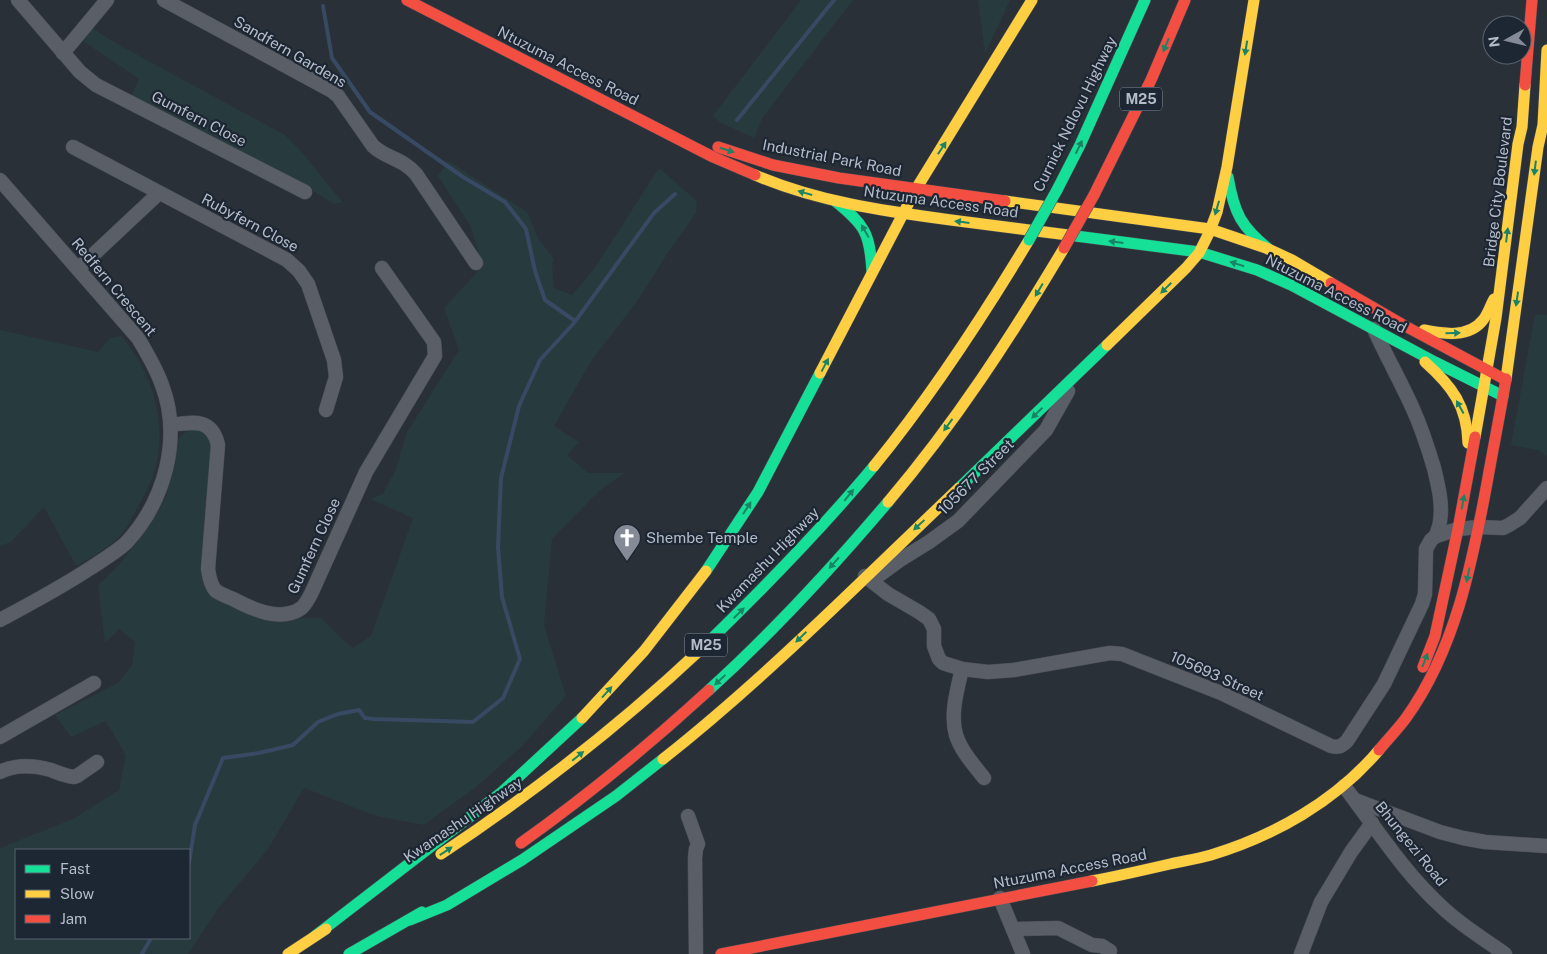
<svg xmlns="http://www.w3.org/2000/svg" width="1547" height="954" font-family="'Public Sans',sans-serif">
	<rect width="100%" height="100%" fill="#2a3038"/>
	<g fill="#273a3e" fill-rule="evenodd">
		<polygon points="801,0 853,0 763,117 754,138 721,123 713,116"/>
		<polygon points="978,0 1010,0 985,54"/>
		<path d="M90,27L119,45L285,135C307,155 323,180 343,202L334,204L303,185L130,98L139,79L80,39Z"/>
		<path d="M448,161L527,212L538,238L554,259L552,264L554,288L572,295L594,269L659,168L697,201L696,213L669,251L636,303L591,361L554,426L579,442L567,455L588,473H625L599,491L552,539L544,625L566,696L522,746L476,787L424,825L376,816L304,788L268,849L217,910L188,954H0V848L75,818L119,790L126,756L106,721L71,737L55,715L118,683L132,665L135,642L119,629L105,643L98,585L119,565L149,526L167,495L176,441L184,433L193,429L203,432L210,437L213,448L206,519L217,597L232,607L261,618H321L352,648L371,636L413,518L370,499L383,494L396,469L407,432L459,350L444,308L483,266L470,225L438,176ZM16,850H189V938H16Z"/>
		<polygon points="1535,314 1547,315 1547,456 1538,450 1511,445"/>
		<path d="M0,330L98,352L110,338L121,336C150,369 166,417 157,461C154,478 145,495 136,510C131,519 127,529 120,536C107,549 92,557 76,566L44,507L11,542L0,546Z"/>
	</g>
	<g fill="none" stroke-linecap="round" stroke-linejoin="round">
		<g stroke="#384963" stroke-width="4">
			<polyline points="323,6 332,58 370,112 463,177 505,202 526,229 535,271 545,300 575,321"/>
			<polyline points="737,120 834,0"/>
			<polyline points="189,863 195,825 223,758 259,753 293,745 318,722 338,714 359,710 365,718 374,719 473,722 503,698 520,659 502,597 498,547 501,478 519,406 540,360 574,323 654,213 675,194"/>
			<polyline points="142,954 151,938"/>
		</g>
		<defs>
			<g id="street">
				<polyline points="18,0 80,72 96,85 305,192"/>
				<path d="M164,0L332,91L338,96L373,146C387,159 402,158 416,174L476,263"/>
				<polyline points="63,53 107,0"/>
				<polyline points="73,147 287,260 299,271 308,284 334,360 336,377 326,410"/>
				<path d="M0,180L138,338C147,353 156,368 162,385C182,438 165,501 126,543C115,553 101,561 89,569C60,588 30,604 0,620"/>
				<polyline points="78,269 159,193"/>
				<path d="M1374,329C1386,356 1401,382 1413,409C1422,429 1428,448 1434,468C1438,485 1443,504 1440,521C1440,526 1437,531 1436,536"/>
				<path d="M171,425C193,422 212,418 218,445L208,569C209,576 211,586 216,591C221,594 228,597 233,599C252,609 279,622 300,609C305,606 308,599 311,594L366,472L435,356L434,342L382,268"/>
				<path d="M865,576L888,594L919,612L929,619L934,629V646L939,659L943,663L962,669L988,672L1014,670L1110,653L1122,654L1221,693L1331,746C1339,748 1342,746 1347,741L1384,684L1422,604L1425,594L1426,549L1431,540L1436,536L1458,529L1479,527L1503,528L1509,525L1520,518L1547,488"/>
				<polyline points="878,576 900,560 929,542 958,521 1046,430 1068,391"/>
				<path d="M962,669C957,690 950,715 956,735C961,751 974,765 984,778"/>
				<polyline points="0,737 94,683"/>
				<path d="M0,772C16,764 33,765 51,770C58,773 66,776 74,777L77,776L97,762"/>
				<path d="M1344,786C1376,828 1404,873 1443,908C1462,926 1484,939 1505,954"/>
				<polyline points="1355,800 1440,832 1463,838 1485,842 1546,846"/>
				<polyline points="688,816 698,844 696,849 695,858 696,954"/>
				<polyline points="1000,898 1023,954"/>
				<polyline points="1013,929 1058,928 1092,945 1102,946 1110,951"/>
				<polyline points="1301,954 1321,902 1351,852 1372,823"/>
			</g>
			<g id="fast">
				<path d="M1228,177C1234,213 1241,227 1270,250"/>
				<polyline points="1057,190 1080,145 1145,0"/>
				<path d="M835,201C865,225 870,233 872,272"/>
				<polyline points="1068,235 1199,252 1257,270 1291,285 1435,362 1503,396"/>
				<polyline points="959,488 1107,345"/>
				<polyline points="706,571 758,492 820,373"/>
				<path d="M700,650C761,591 820,531 874,466"/>
				<path d="M709,690C773,632 832,568 888,502"/>
				<polyline points="410,920 447,905 522,860 616,796 663,759"/>
				<polyline points="315,936 502,792 582,718"/>
				<polyline points="349,954 422,912"/>
			</g>
			<g id="slow">
				<path d="M755,175C818,202 884,211 951,220C990,225 1029,230 1068,235"/>
				<polyline points="1005,201 1210,229 1266,248 1292,260 1331,283"/>
				<path d="M1424,330C1444,334 1469,338 1483,320C1488,314 1490,306 1494,299"/>
				<polyline points="1107,345 1186,268 1199,253 1209,233 1217,212 1227,167 1254,0"/>
				<path d="M1425,362C1452,386 1467,406 1468,443"/>
				<polyline points="820,373 916,189 1032,0"/>
				<polyline points="1506,379 1538,147 1543,125 1547,50"/>
				<polyline points="1475,437 1496,318 1518,144 1522,127 1525,85"/>
				<path d="M874,466C932,395 982,318 1029,240"/>
				<path d="M888,502C955,423 1011,337 1064,248"/>
				<polyline points="582,718 644,651 706,571"/>
				<path d="M663,759C768,676 862,580 959,488"/>
				<path d="M441,854C533,793 619,726 700,650"/>
				<path d="M1092,881C1118,876 1144,870 1170,864C1183,861 1197,859 1211,855C1274,836 1336,801 1379,750"/>
				<polyline points="288,954 326,929"/>
			</g>
			<g id="jam">
				<polyline points="407,0 713,157 755,175"/>
				<polyline points="1525,85 1532,0"/>
				<polyline points="718,147 773,165 839,178 1005,201"/>
				<polyline points="1094,195 1151,80 1185,0"/>
				<polyline points="1331,283 1405,326 1506,380"/>
				<polyline points="1423,667 1435,636 1458,529 1475,437"/>
				<path d="M1379,750C1388,739 1398,729 1406,718C1455,650 1472,564 1487,483C1493,449 1500,414 1506,379"/>
				<path d="M521,843C587,796 649,745 709,690"/>
				<polyline points="721,954 1092,881"/>
			</g>
		</defs>
		<use href="#street" stroke="#484c53" stroke-width="15"/>
		<use href="#fast" stroke="#484c53" stroke-width="12"/>
		<use href="#slow" stroke="#484c53" stroke-width="12"/>
		<use href="#jam" stroke="#484c53" stroke-width="12"/>
		<use href="#street" stroke="#5a5e66" stroke-width="14"/>
		<use href="#fast" stroke="#16e098" stroke-width="11"/>
		<use href="#slow" stroke="#ffcf43" stroke-width="11"/>
		<use href="#jam" stroke="#f24e42" stroke-width="11"/>
		<defs>
			<polyline id="fast-bridge" points="1029,240 1057,190"/>
			<polyline id="jam-bridge" points="1064,248 1094,195"/>
		</defs>
		<use href="#fast-bridge" stroke="#484c55" stroke-width="12" stroke-linecap="butt"/>
		<use href="#jam-bridge" stroke="#484c55" stroke-width="12" stroke-linecap="butt"/>
		<use href="#fast-bridge" stroke="#16e098" stroke-width="11"/>
		<use href="#jam-bridge" stroke="#f24e42" stroke-width="11"/>
	</g>
	<defs><path id="oneway-solid" d="M-6-.8H1V-3.2L6.5 0L1 3.2V.8H-6Z" transform="scale(1.25)"/></defs>
	<g fill="#1a8366">
		<use href="#oneway-solid" transform="translate(1166 45) rotate(113)"/>
		<use href="#oneway-solid" transform="translate(1246 48) rotate(99)"/>
		<use href="#oneway-solid" transform="translate(1079 147) rotate(-64)"/>
		<use href="#oneway-solid" transform="translate(942 148) rotate(-57)"/>
		<use href="#oneway-solid" transform="translate(727 150) rotate(18)"/>
		<use href="#oneway-solid" transform="translate(1535 168) rotate(97)"/>
		<use href="#oneway-solid" transform="translate(805 193) rotate(-164)"/>
		<use href="#oneway-solid" transform="translate(1217 208) rotate(106)"/>
		<use href="#oneway-solid" transform="translate(962 222) rotate(-173)"/>
		<use href="#oneway-solid" transform="translate(865 231) rotate(-120)"/>
		<use href="#oneway-solid" transform="translate(1507 235) rotate(-83)"/>
		<use href="#oneway-solid" transform="translate(1116 242) rotate(-173)"/>
		<use href="#oneway-solid" transform="translate(1237 264) rotate(-163)"/>
		<use href="#oneway-solid" transform="translate(1166 288) rotate(136)"/>
		<use href="#oneway-solid" transform="translate(1039 290) rotate(121)"/>
		<use href="#oneway-solid" transform="translate(1517 299) rotate(98)"/>
		<use href="#oneway-solid" transform="translate(1453 333) rotate(-2)"/>
		<use href="#oneway-solid" transform="translate(825 365) rotate(-62)"/>
		<use href="#oneway-solid" transform="translate(1460 407) rotate(-119)"/>
		<use href="#oneway-solid" transform="translate(1037 413) rotate(136)"/>
		<use href="#oneway-solid" transform="translate(948 425) rotate(126)"/>
		<use href="#oneway-solid" transform="translate(849 495) rotate(-51)"/>
		<use href="#oneway-solid" transform="translate(1463 502) rotate(-80)"/>
		<use href="#oneway-solid" transform="translate(747 508) rotate(-57)"/>
		<use href="#oneway-solid" transform="translate(919 525) rotate(137)"/>
		<use href="#oneway-solid" transform="translate(834 563) rotate(132)"/>
		<use href="#oneway-solid" transform="translate(1468 575) rotate(102)"/>
		<use href="#oneway-solid" transform="translate(739 613) rotate(-44)"/>
		<use href="#oneway-solid" transform="translate(801 637) rotate(136)"/>
		<use href="#oneway-solid" transform="translate(1425 660) rotate(-69)"/>
		<use href="#oneway-solid" transform="translate(720 680) rotate(137)"/>
		<use href="#oneway-solid" transform="translate(607 692) rotate(-48)"/>
		<use href="#oneway-solid" transform="translate(578 756) rotate(-39)"/>
		<use href="#oneway-solid" transform="translate(446 851) rotate(-33)"/>
	</g>
	<defs>
		<symbol id="church-pin" viewBox="-11 -11 22 30"><path d="M0 17L-7.5 6A9.5 9.5 0 1 1 7.5 6Z" fill="#848b96" stroke="#1d2633"/><path d="M-1.2-6h2.4v3.5h3.3v2.4h-3.3V6h-2.4V-.1h-3.3v-2.4h3.3Z" fill="#fff"/></symbol>
	</defs>
	<g fill-rule="evenodd">
		<use href="#church-pin" x="611" y="522" width="32" height="43"/>
	</g>
	<g text-anchor="middle" stroke-width="4.5" stroke-linejoin="round" paint-order="stroke">
		<g fill="#1d2633" stroke="#878f9c" stroke-width="1">
			<rect x="1120" y="87.5" width="42" height="23" rx="4"/>
			<rect x="685" y="633.5" width="42" height="23" rx="4"/>
		</g>
		<g font-size="14" font-weight="bold" fill="#b4bcc9">
			<text x="1141" y="104">M25</text>
			<text x="706" y="650">M25</text>
		</g>
		<g font-size="15" fill="#b4bcc9" stroke="#1d2633">
			<text transform="translate(290 52) rotate(30)" y="5">Sandfern Gardens</text>
			<text transform="translate(568 66) rotate(27)" y="5">Ntuzuma Access Road</text>
			<text transform="translate(1075 114) rotate(-64)" y="5">Curnick Ndlovu Highway</text>
			<text transform="translate(199 119) rotate(27)" y="5">Gumfern Close</text>
			<text transform="translate(832 158) rotate(11)" y="5">Industrial Park Road</text>
			<text transform="translate(1498 192) rotate(-83)" y="5">Bridge City Boulevard</text>
			<text transform="translate(941 202) rotate(8)" y="5">Ntuzuma Access Road</text>
			<text transform="translate(250 223) rotate(28)" y="5">Rubyfern Close</text>
			<text transform="translate(114 287) rotate(50)" y="5">Redfern Crescent</text>
			<text transform="translate(1336 294) rotate(27)" y="5">Ntuzuma Access Road</text>
			<text transform="translate(976 477) rotate(-45)" y="5">105677 Street</text>
			<text transform="translate(314 546) rotate(-65)" y="5">Gumfern Close</text>
			<text transform="translate(768 560) rotate(-46)" y="5">Kwamashu Highway</text>
			<text transform="translate(1217 676) rotate(24)" y="5">105693 Street</text>
			<text transform="translate(463 820) rotate(-34)" y="5">Kwamashu Highway</text>
			<text transform="translate(1411 844) rotate(51)" y="5">Bhungezi Road</text>
			<text transform="translate(1070 869) rotate(-11)" y="5">Ntuzuma Access Road</text>
		</g>
		<g font-size="15" fill="#b4bcc9" stroke="#1d2633" text-anchor="start">
			<text x="646" y="543">Shembe Temple</text>
		</g>
	</g>
	<rect x="15" y="849" width="175" height="90" fill="#1d2633" stroke="#59626f"/>
	<rect x="25" y="865" width="25" height="8" fill="#16e098" stroke="#59626f"/>
	<text x="60" y="874" font-size="15" fill="#b4bcc9">Fast</text>
	<rect x="25" y="890" width="25" height="8" fill="#ffcf43" stroke="#59626f"/>
	<text x="60" y="899" font-size="15" fill="#b4bcc9">Slow</text>
	<rect x="25" y="915" width="25" height="8" fill="#f24e42" stroke="#59626f"/>
	<text x="60" y="924" font-size="15" fill="#b4bcc9">Jam</text>
	<g transform="translate(1507 40) rotate(262)"><circle r="24" fill="#1d2633" stroke="#59626f"/>
	<path d="M0-4L9 19L0 12L-9 19Z" fill="#848b96"/>
	<text y="-8" font-size="14" font-weight="bold" text-anchor="middle" fill="#b4bcc9">N</text>
	</g>
</svg>
